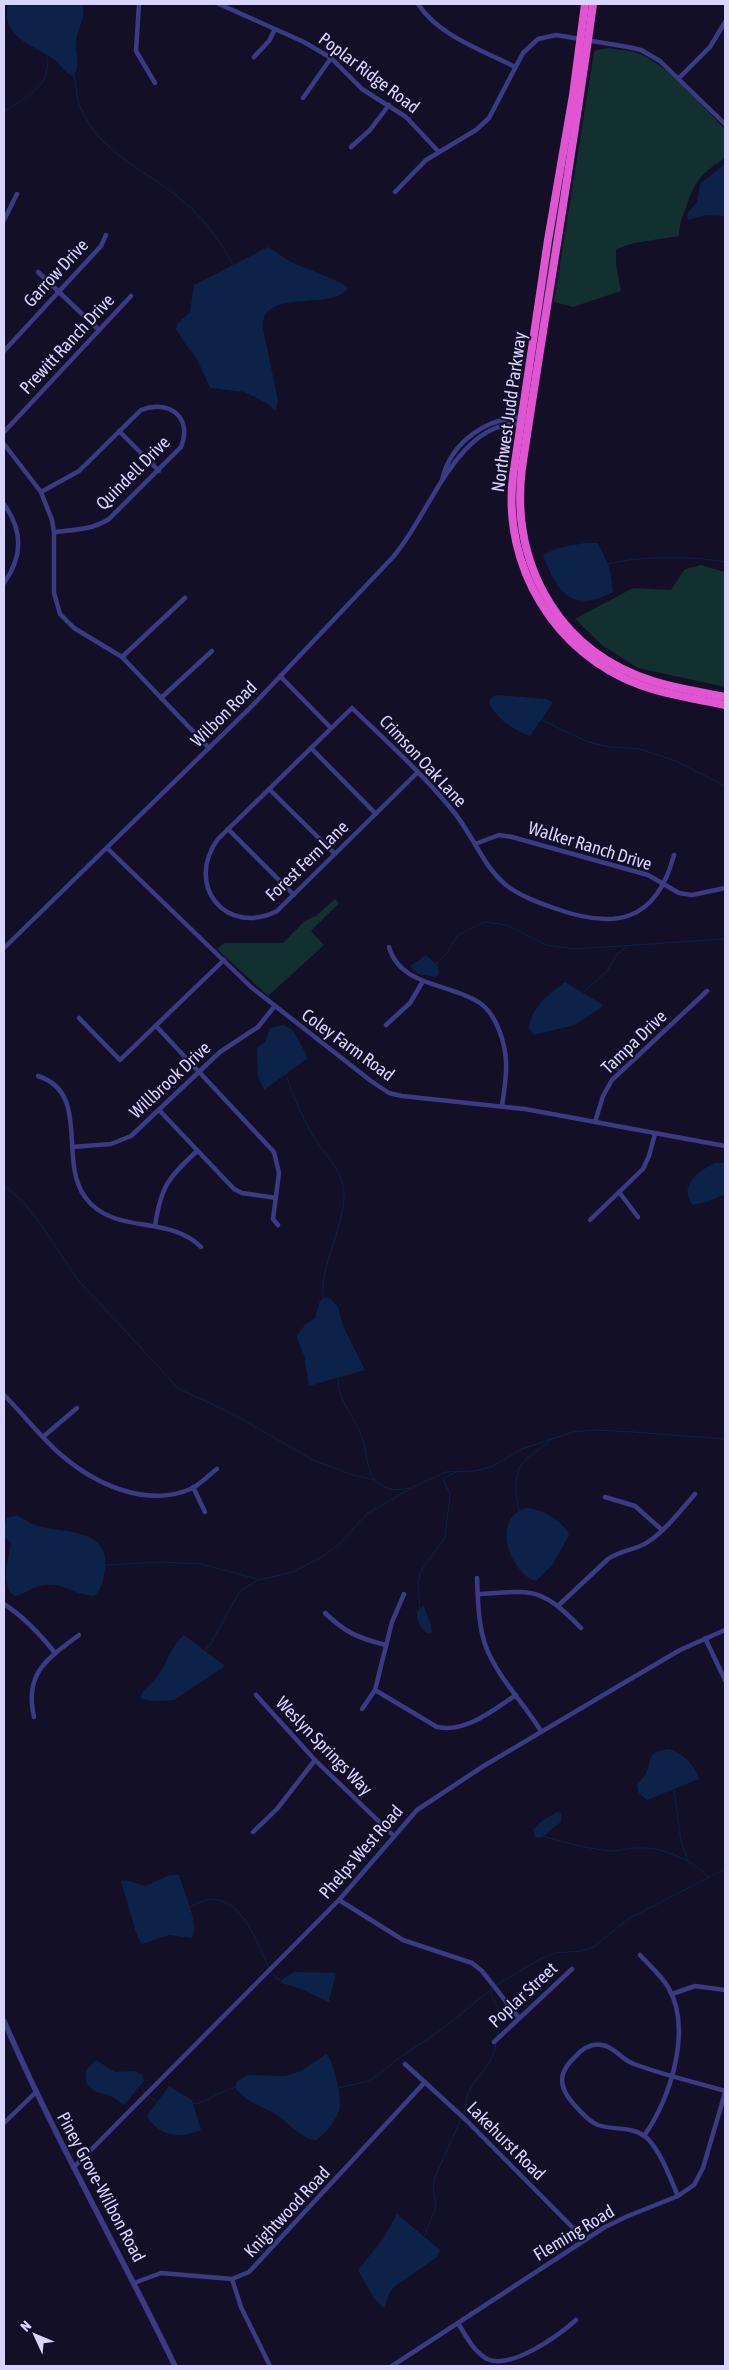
<svg xmlns="http://www.w3.org/2000/svg" width="729" height="2370" font-family="'Asap Condensed',sans-serif">
	<rect width="100%" height="100%" fill="#130f26"/>
	<g fill="#12302f">
		<path d="M609,48C619,50 633,50 642,55C675,71 700,104 725,129V158C704,172 697,177 688,202C684,214 679,222 679,236L634,243L616,249V264L621,291L573,307L554,302L594,52L597,50Z"/>
		<polygon points="574,108 576,108 537,355 535,355 552,232"/>
		<polygon points="701,565 725,572 725,687 638,668 603,646 575,619 633,588 671,590 685,569"/>
		<polygon points="335,899 339,903 311,931 324,945 268,996 217,949 224,943 283,943 305,921 316,916"/>
	</g>
	<g fill="#0c2248">
		<path d="M8,4H83C86,21 75,31 76,46C76,57 81,66 73,76C64,73 60,63 52,58C33,45 0,37 8,4Z"/>
		<polygon points="725,164 725,216 705,215 688,220 687,214 697,202 700,184"/>
		<path d="M268,247L291,262L342,283L348,288C333,312 261,286 263,328L278,401L276,409H274L265,402L245,392L210,388L196,357L186,345L176,329L177,324L190,312L194,285Z"/>
		<path d="M585,543H598L610,569L613,592C571,614 557,592 543,555L558,548Z"/>
		<path d="M498,695L546,699L552,702V704L530,736C512,729 498,720 489,703C490,698 493,695 498,695Z"/>
		<polygon points="426,955 438,966 439,974 435,977 418,974 410,966"/>
		<path d="M565,982L603,1005L602,1007L575,1025L534,1035L529,1029C529,1009 551,992 565,982Z"/>
		<polygon points="283,1025 293,1030 308,1058 264,1090 258,1077 257,1048 265,1042 270,1028"/>
		<path d="M715,1163H725V1194L707,1202L693,1205C677,1187 699,1170 715,1163Z"/>
		<polygon points="326,1297 331,1299 338,1307 343,1326 365,1370 309,1386 304,1355 298,1341 297,1335 305,1325 315,1318 320,1301"/>
		<path d="M526,1508C541,1508 563,1521 569,1535L553,1564L536,1581C513,1576 488,1520 526,1508Z"/>
		<path d="M17,1515C25,1520 33,1525 42,1527C66,1533 110,1529 105,1568C103,1580 103,1588 94,1596C79,1596 67,1585 52,1585C33,1584 28,1594 14,1596C0,1583 8,1561 11,1543L5,1538L4,1525L7,1518Z"/>
		<path d="M423,1605L431,1625L432,1632L429,1634C421,1631 417,1621 417,1612Z"/>
		<path d="M184,1635L225,1666L174,1700L152,1701L140,1698C142,1690 149,1686 155,1679C167,1665 170,1647 184,1635Z"/>
		<path d="M668,1749C681,1751 696,1766 699,1779L647,1800L638,1792L637,1785C640,1781 643,1778 645,1775C653,1761 645,1752 668,1749Z"/>
		<polygon points="557,1812 561,1814 561,1822 541,1838 535,1837 533,1830 542,1821"/>
		<path d="M170,1875H179C183,1890 200,1925 192,1938L169,1935L142,1944L137,1936L121,1881L126,1880L145,1886Z"/>
		<polygon points="294,1972 336,1973 329,2002 299,1988 281,1983 283,1979"/>
		<path d="M326,2054C334,2059 343,2101 339,2111C335,2122 326,2132 317,2140C303,2141 289,2123 277,2115C263,2106 244,2102 235,2087L238,2080L247,2075L285,2076L301,2071Z"/>
		<path d="M96,2060L115,2072L134,2071L143,2075L144,2081L125,2104C120,2103 118,2100 114,2098C102,2091 95,2096 86,2082V2070Z"/>
		<path d="M169,2086L192,2100L201,2130C179,2139 160,2137 147,2116Z"/>
		<polygon points="397,2214 440,2250 437,2257 395,2286 390,2292 384,2308 373,2297 358,2270 383,2239"/>
	</g>
	<g fill="none" stroke-linecap="round" stroke-linejoin="round">
		<g stroke="#0c2248" stroke-width="1">
			<path d="M74,74C76,83 76,94 79,104C99,157 152,171 190,207C206,223 223,244 233,265"/>
			<path d="M4,111C19,102 46,89 47,68C48,63 46,58 47,52"/>
			<path d="M608,564C636,556 697,556 725,562"/>
			<polyline points="540,719 588,742 610,747 640,749 676,761 725,786"/>
			<polyline points="436,964 445,956 458,935 484,922 507,925 546,945 576,949 725,939"/>
			<polyline points="584,992 608,970 617,954 626,947"/>
			<path d="M287,1078C294,1097 302,1117 312,1134C324,1154 346,1173 344,1198C342,1233 320,1264 323,1299"/>
			<polyline points="4,1185 23,1202 40,1223 78,1280 179,1389 231,1413 315,1461 353,1475 375,1480"/>
			<path d="M338,1379C338,1402 355,1417 362,1437C367,1451 366,1470 376,1481C385,1491 398,1491 409,1488"/>
			<path d="M519,1512C516,1494 511,1472 527,1458C534,1452 543,1447 550,1441"/>
			<polyline points="106,1565 161,1562 201,1564 257,1579"/>
			<polyline points="420,1608 418,1585 420,1572 445,1538 450,1494 443,1479 456,1472"/>
			<polyline points="205,1649 210,1645 240,1591 258,1580 293,1572 322,1557 338,1545 367,1514 413,1487 446,1472 475,1471 493,1466 522,1449 573,1432 595,1430 633,1432 725,1439"/>
			<polyline points="674,1789 681,1841 687,1859"/>
			<path d="M543,1836C565,1843 589,1849 612,1851C620,1851 627,1848 635,1848C662,1846 690,1859 709,1877"/>
			<path d="M189,1907C194,1906 198,1902 203,1901C241,1890 257,1944 269,1968"/>
			<polyline points="271,1971 277,1979 283,1981"/>
			<polyline points="495,1986 540,1959 555,1953 581,1951 595,1946 628,1919 725,1869"/>
			<polyline points="491,1991 493,1999 503,2016 497,2037"/>
			<polyline points="140,2086 145,2093"/>
			<polyline points="338,2088 368,2081 379,2075 396,2060 437,2033 492,1989"/>
			<polyline points="148,2096 157,2102"/>
			<path d="M193,2104C205,2104 222,2089 237,2087"/>
			<path d="M463,2116C467,2107 465,2097 470,2089C480,2073 493,2063 496,2044"/>
			<polyline points="424,2237 436,2207 433,2188 435,2177 461,2119"/>
		</g>
		<g stroke="#3d3a85" stroke-width="4.5">
			<polyline points="139,4 136,51 155,83"/>
			<polyline points="219,4 304,42 331,58 362,89 406,117 438,151"/>
			<path d="M418,4C439,36 482,50 515,67"/>
			<polyline points="254,57 269,41 275,29"/>
			<polyline points="679,78 710,47 725,22"/>
			<polyline points="303,98 331,58"/>
			<polyline points="351,147 370,130 389,105"/>
			<polyline points="395,192 426,160 476,130 489,118 523,53 538,39 556,35 628,47 641,50 660,61 725,124"/>
			<polyline points="4,220 17,194"/>
			<polyline points="38,272 99,330"/>
			<polyline points="4,351 101,246 106,235"/>
			<polyline points="119,431 159,471"/>
			<polyline points="4,432 131,296"/>
			<polyline points="4,444 41,492 52,520 54,532 54,593 60,614 74,628 122,657 209,748"/>
			<path d="M442,480C451,441 490,414 530,418"/>
			<path d="M41,492L79,471L141,410C169,399 193,417 181,447L109,519C92,530 73,530 54,532"/>
			<path d="M4,504C23,531 23,556 4,583"/>
			<polyline points="122,657 185,598"/>
			<polyline points="280,676 331,728"/>
			<polyline points="161,698 212,651"/>
			<polyline points="311,748 376,814"/>
			<path d="M417,773L277,911C226,937 184,885 218,839L352,708C386,741 423,774 453,811C473,835 482,865 506,885C520,896 537,902 554,908C614,930 656,923 674,855"/>
			<polyline points="269,789 335,854"/>
			<polyline points="228,829 294,895"/>
			<polyline points="475,844 499,835 512,837 648,875 679,893 692,895 725,888"/>
			<polyline points="107,848 251,987 371,1081 389,1093 402,1096 525,1109 725,1146"/>
			<path d="M389,947C400,987 451,983 480,1003C496,1014 505,1042 506,1061C507,1076 504,1091 502,1106"/>
			<path d="M4,948L255,703L393,557C429,517 457,419 522,424"/>
			<polyline points="79,1018 120,1060 224,960"/>
			<polyline points="386,1025 410,1003 423,981"/>
			<polyline points="156,1026 274,1152 279,1173 273,1219 278,1225"/>
			<path d="M38,1076C91,1093 58,1160 85,1197C113,1236 169,1214 201,1247"/>
			<polyline points="159,1110 234,1189 242,1193 276,1198"/>
			<polyline points="595,1122 603,1096 612,1080 707,991"/>
			<polyline points="72,1147 111,1144 131,1136 220,1052 258,1027 274,1007"/>
			<polyline points="619,1192 638,1217"/>
			<polyline points="590,1220 643,1169 649,1156 655,1134"/>
			<path d="M155,1226C161,1186 168,1178 197,1151"/>
			<path d="M4,1395C23,1414 40,1436 59,1453C94,1484 147,1509 193,1488C201,1483 209,1475 217,1469"/>
			<polyline points="44,1436 77,1408"/>
			<polyline points="193,1487 205,1512"/>
			<polyline points="605,1497 635,1506 662,1530"/>
			<path d="M477,1578C478,1600 478,1625 486,1647C498,1678 524,1703 541,1731"/>
			<path d="M478,1594C534,1591 540,1586 581,1628"/>
			<path d="M4,1604C24,1617 40,1634 55,1653"/>
			<path d="M559,1605L608,1559C621,1550 636,1550 648,1542C666,1530 681,1510 695,1494"/>
			<path d="M325,1613C346,1633 358,1638 386,1645"/>
			<polyline points="705,1638 725,1680"/>
			<path d="M375,1690L437,1727C466,1733 493,1710 516,1695"/>
			<polyline points="256,1695 315,1760 394,1836"/>
			<polyline points="362,1709 375,1690 392,1622 404,1594"/>
			<path d="M34,1717C24,1673 47,1659 79,1635"/>
			<polyline points="253,1832 277,1809 315,1760"/>
			<polyline points="339,1900 403,1940 472,1963 482,1971 519,2018"/>
			<path d="M640,1955C649,1965 661,1975 668,1987C693,2029 670,2100 644,2136"/>
			<polyline points="672,1994 695,1986 725,1990"/>
			<polyline points="494,2042 572,1969"/>
			<polyline points="405,2064 466,2120 585,2240"/>
			<polyline points="4,2123 35,2093"/>
			<polyline points="74,2167 339,1900 417,1810 482,1767 622,1684 680,1650 725,1630"/>
			<path d="M678,2196C670,2178 662,2154 648,2139C633,2125 615,2131 598,2125C590,2122 585,2116 580,2111C562,2093 553,2077 575,2057C582,2049 591,2043 602,2045C615,2047 622,2060 634,2064C663,2075 695,2082 725,2091"/>
			<polyline points="232,2279 241,2307 270,2366"/>
			<polyline points="134,2283 161,2273 232,2279 249,2272 425,2082"/>
			<path d="M458,2323C466,2336 473,2351 487,2359C511,2370 558,2336 576,2320"/>
			<polyline points="392,2366 605,2227 628,2216 678,2196 694,2185 703,2168 725,2093"/>
		</g>
		<path stroke="#3d3a85" stroke-width="5.5" d="M4,2021C55,2139 119,2250 175,2366"/>
		<g stroke="#e055d1" stroke-width="8">
			<path d="M585,4L573,95L548,240L513,476C502,566 555,654 640,685C667,695 697,699 725,705"/>
			<path d="M593,4C572,159 545,313 522,468C511,556 551,640 636,675C665,687 696,691 725,697"/>
		</g>
	</g>
	<g text-anchor="middle" stroke-width="4" stroke-linejoin="round" paint-order="stroke">
		<g font-size="18" fill="#d9d4ff" stroke="#130f26">
			<text transform="translate(369 73) rotate(37)" y="6">Poplar Ridge Road</text>
			<text transform="translate(56 273) rotate(-47)" y="6">Garrow Drive</text>
			<text transform="translate(67 344) rotate(-47)" y="6">Prewitt Ranch Drive</text>
			<text transform="translate(509 412) rotate(-82)" y="6">Northwest Judd Parkway</text>
			<text transform="translate(133 473) rotate(-45)" y="6">Quindell Drive</text>
			<text transform="translate(224 714) rotate(-45)" y="6">Wilbon Road</text>
			<text transform="translate(423 761) rotate(47)" y="6">Crimson Oak Lane</text>
			<text transform="translate(590 846) rotate(17)" y="6">Walker Ranch Drive</text>
			<text transform="translate(307 861) rotate(-44)" y="6">Forest Fern Lane</text>
			<text transform="translate(634 1042) rotate(-44)" y="6">Tampa Drive</text>
			<text transform="translate(348 1045) rotate(36)" y="6">Coley Farm Road</text>
			<text transform="translate(170 1080) rotate(-43)" y="6">Willbrook Drive</text>
			<text transform="translate(324 1746) rotate(46)" y="6">Weslyn Springs Way</text>
			<text transform="translate(361 1852) rotate(-49)" y="6">Phelps West Road</text>
			<text transform="translate(523 1995) rotate(-43)" y="6">Poplar Street</text>
			<text transform="translate(506 2141) rotate(45)" y="6">Lakehurst Road</text>
			<text transform="translate(101 2187) rotate(62)" y="6">Piney Grove-Wilbon Road</text>
			<text transform="translate(287 2212) rotate(-47)" y="6">Knightwood Road</text>
			<text transform="translate(574 2233) rotate(-31)" y="6">Fleming Road</text>
		</g>
	</g>
	<rect width="729" height="2370" fill="none" stroke="#d9d4ff" stroke-width="10"/>
	<g transform="translate(35 2335) rotate(314)" stroke="#130f26" stroke-width="4" paint-order="stroke">
	<path d="M0-4L9 19L0 12L-9 19Z" fill="#d9d4ff"/>
	<text y="-8" font-size="14" font-weight="bold" text-anchor="middle" fill="#d9d4ff">N</text>
	</g>
</svg>
